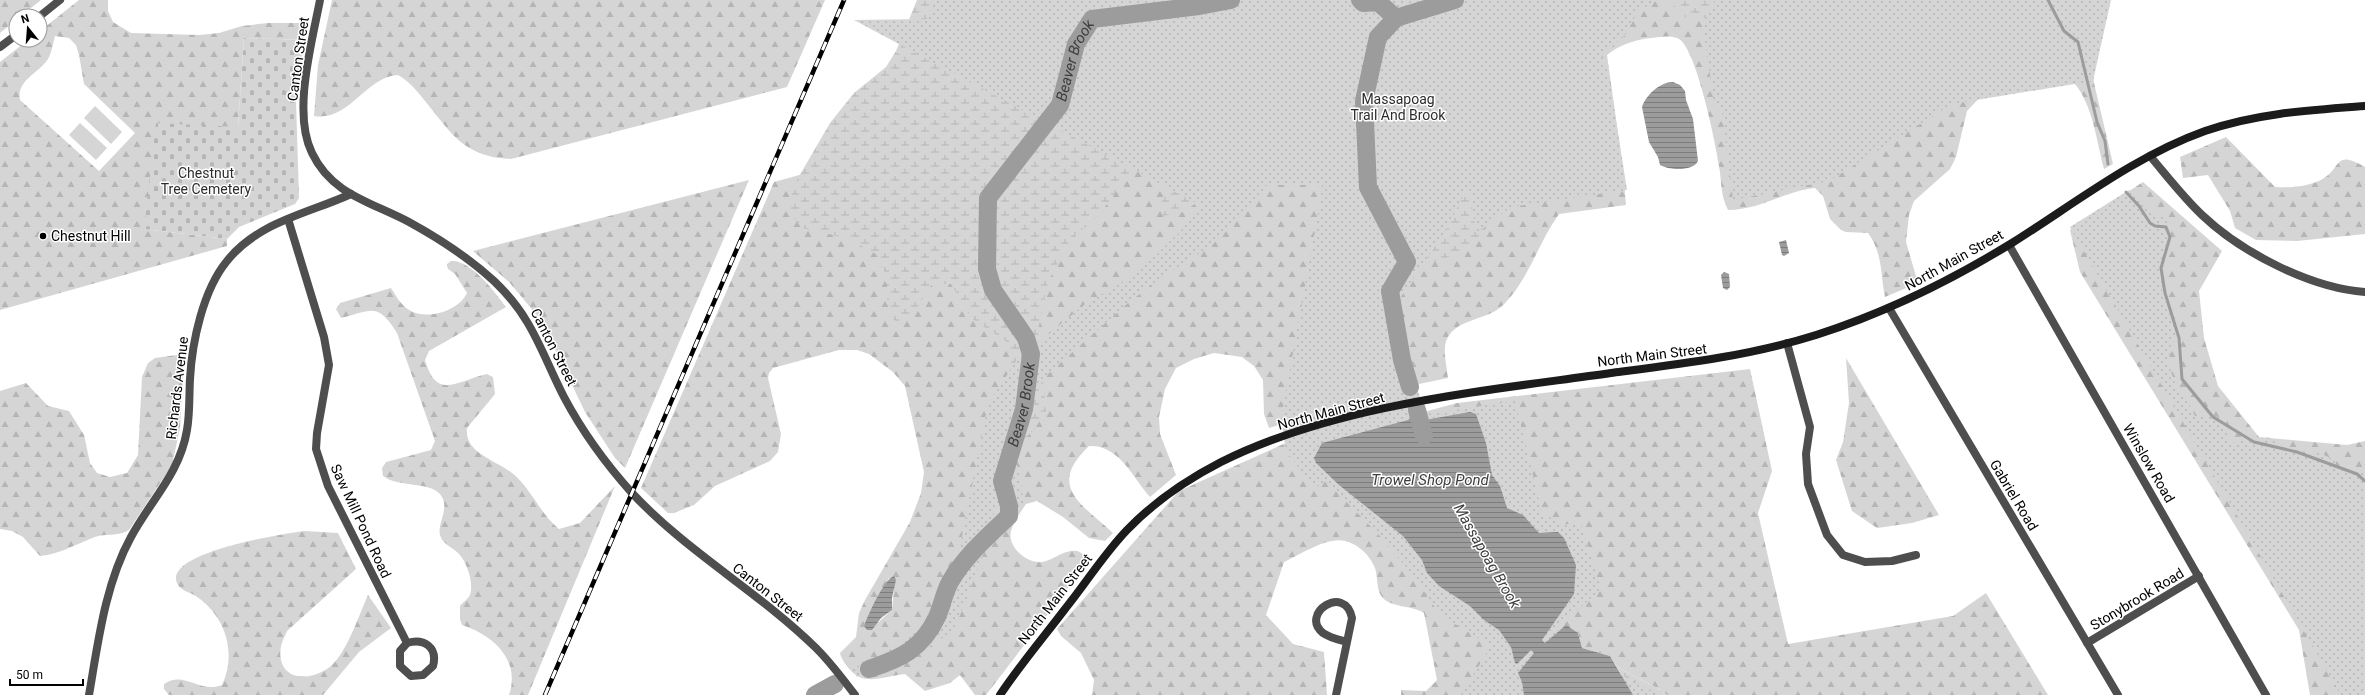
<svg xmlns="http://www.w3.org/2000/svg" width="2365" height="695" font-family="Roboto,sans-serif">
	<defs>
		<pattern id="forest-firs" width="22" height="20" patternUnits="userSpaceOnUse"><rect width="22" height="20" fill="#d5d5d5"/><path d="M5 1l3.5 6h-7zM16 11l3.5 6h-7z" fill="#b5b5b5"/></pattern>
		<pattern id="wetland-marsh" width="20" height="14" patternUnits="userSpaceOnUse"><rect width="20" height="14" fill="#d5d5d5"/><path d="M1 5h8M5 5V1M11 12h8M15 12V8" fill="none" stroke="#b5b5b5"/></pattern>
		<pattern id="cemetery-stones" width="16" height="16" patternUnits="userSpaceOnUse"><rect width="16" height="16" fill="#d5d5d5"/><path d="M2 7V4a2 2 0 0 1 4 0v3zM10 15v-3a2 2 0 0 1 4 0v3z" fill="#b5b5b5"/></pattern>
		<pattern id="park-dots" width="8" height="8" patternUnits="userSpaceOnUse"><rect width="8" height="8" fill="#d5d5d5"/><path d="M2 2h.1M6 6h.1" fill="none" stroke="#b5b5b5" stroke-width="1.8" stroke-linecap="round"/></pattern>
		<pattern id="water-rules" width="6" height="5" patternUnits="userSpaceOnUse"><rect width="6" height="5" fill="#9c9c9c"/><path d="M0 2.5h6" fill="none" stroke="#7d7d7d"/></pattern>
	</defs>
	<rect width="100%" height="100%" fill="#fff"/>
	<g fill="#d5d5d5">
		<polygon points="95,106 122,132 111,144 84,118"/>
		<polygon points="80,123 107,148 96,160 69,135"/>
	</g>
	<g fill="url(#forest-firs)" fill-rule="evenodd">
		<polygon points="0,0 41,0 21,16 16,16 16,20 0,33"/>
		<path d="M79,0H108V11L113,22L131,33L199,35L219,33L242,26L268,23H303L304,40L244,38L238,127L144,229L227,239V246L0,310V62L28,40H40V31ZM55,36L69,38L76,45L79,55L84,84L135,133L99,171L20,100C16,79 41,73 49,57C52,51 53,43 55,36Z"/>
		<path d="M332,0H825L787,87L511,159C464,157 452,134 425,101C417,91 409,81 398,75C365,77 349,122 314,116L318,65Z"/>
		<path d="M1423,0H2095L2090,51L2094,83L2113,164L2104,169C2096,139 2092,96 2067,76L1986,91L1967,111L1956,157L1950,169L1914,201L1909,215L1906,242L1918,283L1885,297C1880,272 1883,254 1868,233L1846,232L1841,230L1830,219L1823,196L1815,188C1785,191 1760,210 1728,210C1720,194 1722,183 1719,166C1716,144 1696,48 1679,39C1671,35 1660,37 1652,38C1636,39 1619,45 1607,55L1623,169L1626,205L1559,214C1538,243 1528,282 1501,307C1486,320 1456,319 1447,339C1442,349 1447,367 1448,378L1385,391L1269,428L1264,414L1263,380L1254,366L1242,357L1214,353L1194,359L1176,368L1165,389L1159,417L1160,434L1176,475L1150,497C1133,478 1119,444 1089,446C1046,487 1082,504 1113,533L1105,541L1089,538L1063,517L1037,501L1026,504C1020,513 1014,521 1011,531C1007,547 1027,564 1042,562C1054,560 1064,549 1077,551C1081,552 1087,557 1090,559L986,695H975L960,675L950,683L925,691L905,674C893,675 879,680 867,679C856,679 842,663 840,653L856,637L859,613L865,600L910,522L921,493L924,472L905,386L893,372L869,354L857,350H839L773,368L769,373L768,378L781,434L778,452L770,461L715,486L694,505L674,513H668L641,488L774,182L1233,55ZM889,578L894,589L892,610L873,627L864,626Z"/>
		<path d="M2226,137L2275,187C2290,188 2307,187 2321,180C2343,168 2333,149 2365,167V234L2297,241L2256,240L2235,228L2230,211L2208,175L2183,178L2180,157Z"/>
		<polygon points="749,180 625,468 615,458 585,412 541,320 509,282 473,251"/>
		<polygon points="2143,182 2222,251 2199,291 2204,338 2218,386 2259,437 2347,445 2365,441 2365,695 2310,695 2299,630 2080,272 2070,230"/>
		<path d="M451,261C470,259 495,292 506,307L429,351L425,360C437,401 456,381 487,374L493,377L495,394L467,428C464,453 496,460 512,473C531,488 540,514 559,529L580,523L615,486L528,695H509C521,660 493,635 462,625L460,619V606C462,603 468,599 470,595C474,584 467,562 459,554C454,548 442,544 440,535C437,523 451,507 440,494C428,481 399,488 383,476L382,468L386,462L431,450L435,441L397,333C377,301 371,311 341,318L336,309L340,303L391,288C396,296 401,305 409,310C426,321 459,311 467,293L455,274L448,269L447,264Z"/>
		<path d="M184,354L180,428L172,465L129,530C117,537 106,533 95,537C76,544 60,554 40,556L23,537L12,531L0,529V391L26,383L48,406L69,411L84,435L90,463L97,473L110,477L127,473L138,455L142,377L148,363L155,358Z"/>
		<polygon points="1846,358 1939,515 1912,523 1877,528 1852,511 1836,460 1843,442 1849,403"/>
		<polygon points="1750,369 1772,471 1758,513 1788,644 1953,616 1986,593 2048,695 1667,695 1659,689 1617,667 1610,656 1582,648 1578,633 1545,644 1420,413 1457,403"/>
		<path d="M1288,442L1462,600L1524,695H1401V690L1426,691L1437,680L1424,613C1412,605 1391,608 1382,597C1376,590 1378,576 1375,568C1368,551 1350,537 1332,541C1318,543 1297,556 1284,562L1266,615L1293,644L1324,652L1327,695H1092L1094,680L1081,653L1061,636L1057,629L1179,491Z"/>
		<path d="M304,531L338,533L356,569L287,631C285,636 282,641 281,646C275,680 309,684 331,666C347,652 359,615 368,595L391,628L359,652L323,695H169L164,689V684C184,670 200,694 222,685C238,652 224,613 194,595C187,591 178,590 176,580C172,551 283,534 304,531Z"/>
	</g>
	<g fill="url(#wetland-marsh)">
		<path d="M917,0H1632L1494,213C1487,226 1482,240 1469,248C1448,261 1410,262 1401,290C1400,295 1402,303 1403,309L1369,293L1327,178L1222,186L1183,212L1163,216L1162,200L1168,189L1226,142L1142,152L1129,175L1098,216L1070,240L1048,282L1038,331L1046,411L1034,430L1015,447L999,448L1013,372L1006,341L971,318L951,284H932L911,317L899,323L894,320L887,299V279L878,255L846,238L802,228L788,210L794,185L830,123L854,93L886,67L896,51Z"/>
		<polygon points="1668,0 1827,0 1757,21 1686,17"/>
		<polygon points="1617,667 1659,689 1667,695 1633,695"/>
	</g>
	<polygon fill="url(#cemetery-stones)" points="244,38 304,40 296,101 299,198 295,204 239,227 227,239 144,229 156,123 238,127"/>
	<g fill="url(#park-dots)">
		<polygon points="935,0 1658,0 1638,11 1626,34 1602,56 1609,76 1627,190 1511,207 1476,233 1470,190 1465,192 1448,227 1394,307 1401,344 1426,414 1515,401 1542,513 1563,524 1581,524 1601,589 1556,629 1612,670 1660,695 1461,695 1491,646 1439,614 1418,581 1378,534 1326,481 1315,488 1286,451 1281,420 1323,185 1267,185 1251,207 1211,246 1162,277 1128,303 1023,396 1011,453 1013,462 1019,467 1024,507 995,509 987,543 977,572 956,625 950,633 929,647 857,677 851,667 868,664 919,630 953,582 988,404 1016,361 1085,304 1125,280 1153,258 1181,231 1200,205 854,20 927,19"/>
		<polygon points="1715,0 2111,0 2093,81 1952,104 1829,181 1733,200 1722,113 1714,105 1703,24"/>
		<polygon points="2129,190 2146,209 2162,217 2168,223 2170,232 2163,270 2162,290 2164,300 2176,315 2178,326 2169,357 2168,363 2176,386 2186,398 2195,416 2224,417 2229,440 2233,443 2247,439 2256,441 2268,437 2274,441 2282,451 2297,451 2307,456 2317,452 2335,460 2337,469 2353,470 2365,474 2365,695 2341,695 2070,227"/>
	</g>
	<g fill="url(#water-rules)">
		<path d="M1673,82L1680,85L1685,91L1686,100L1693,119L1698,161C1693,172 1668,170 1660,165L1658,157L1649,142L1642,107C1646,95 1660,82 1673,82Z"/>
		<polygon points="1786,240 1789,253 1784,256 1782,255 1779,242"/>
		<polygon points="1724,272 1729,274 1730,287 1727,290 1723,288 1721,275"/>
		<polygon points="1470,412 1476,414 1486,443 1492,475 1500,486 1507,508 1523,515 1539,533 1558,532 1564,538 1576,565 1574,594 1542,640 1545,643 1566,625 1578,633 1582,648 1610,656 1633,695 1524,695 1522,682 1518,673 1534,653 1531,650 1517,664 1515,663 1511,647 1499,630 1484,620 1470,606 1439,586 1427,573 1422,560 1403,536 1339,485 1316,463 1314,458 1322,443 1408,420 1414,414 1420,413 1425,420"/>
		<path d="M894,576L896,580L892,598V610L881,618L872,630H867L864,626C868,615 884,579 894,576Z"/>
	</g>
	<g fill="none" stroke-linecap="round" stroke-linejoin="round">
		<g stroke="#9c9c9c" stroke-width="3">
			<polyline points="2048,0 2064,31 2078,42 2097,122 2105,141 2108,164"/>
			<polyline points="2126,192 2139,206 2150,223 2155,226 2166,227 2170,237 2161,268 2165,293 2179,338 2182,379 2213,417 2254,442 2297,452 2357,474 2365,481"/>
		</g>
		<g stroke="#9c9c9c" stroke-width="18">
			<polyline points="1360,0 1363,3 1378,2 1396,18"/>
			<polyline points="1410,387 1402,360 1390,291 1407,262 1368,187 1364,101 1378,37 1396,18 1455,0"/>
			<polyline points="1417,410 1424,436"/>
			<path id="s1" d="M869,669C900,659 922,649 937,617C942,606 944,593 950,582C964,557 988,536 1009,516V506L1002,481L1024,409L1031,354L1026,338L993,290L987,269L988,198L1060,105L1076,44L1092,19L1199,6L1231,0"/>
			<polyline points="815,695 835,684"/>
		</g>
		<g stroke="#4e4e4e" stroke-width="8">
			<polyline points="40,16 60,0"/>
			<polyline points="0,47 16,35"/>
			<path d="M2150,156C2167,176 2183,197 2202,215C2242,253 2311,288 2365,292"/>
			<path d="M288,219L324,337L329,365L317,433L316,449L328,486L407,643L400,651V666L411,676L423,675L433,666C438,647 424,638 407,643"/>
			<polyline points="2009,245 2266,695"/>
			<polyline points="1889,308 2118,695"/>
			<polyline points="1787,343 1810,427 1806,454 1808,484 1827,535 1843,555 1865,562 1892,561 1916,555"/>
			<polyline points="2087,643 2199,576"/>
			<path d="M89,695C98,643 105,584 131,537C151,500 180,473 187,430C190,413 189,396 190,379C192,342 203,290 227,261C258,222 307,214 351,194"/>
			<path d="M1336,695L1352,618C1345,583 1299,614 1323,633C1330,638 1340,640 1347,642"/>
		</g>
		<path stroke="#4e4e4e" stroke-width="8" d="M320,0C312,42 292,113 312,153C332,195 372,202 409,222C440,239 468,257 494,281C533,318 541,352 564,397C582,431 606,464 632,493C687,552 759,592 816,648C830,662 843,679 855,695"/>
		<path stroke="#1b1b1b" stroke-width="8" d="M1000,695C1020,665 1043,638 1065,609C1086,583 1104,554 1127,530C1153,503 1188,479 1221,462C1337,404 1485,391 1611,373C1681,364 1749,356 1816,335C1885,313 1950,281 2012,243C2074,204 2135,156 2205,131C2257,113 2311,110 2365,106"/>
		<defs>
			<polyline id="rail" points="545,695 844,0"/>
		</defs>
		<use href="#rail" stroke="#000" stroke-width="4.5"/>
		<use href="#rail" stroke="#fff" stroke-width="3" stroke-dasharray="9" stroke-linecap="butt"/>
	</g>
	<circle fill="#000" stroke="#fff" stroke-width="1.5" cx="43" cy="236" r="4"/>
	<g text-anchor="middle" stroke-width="3" stroke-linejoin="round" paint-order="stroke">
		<g font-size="14" fill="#000" stroke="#fff">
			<text transform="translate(298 59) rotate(-82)" y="5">Canton Street</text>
			<text transform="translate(1954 260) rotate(-29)" y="5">North Main Street</text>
			<text transform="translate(554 347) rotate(63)" y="5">Canton Street</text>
			<text transform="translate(1652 355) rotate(-7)" y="5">North Main Street</text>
			<text transform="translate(177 388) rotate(-83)" y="5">Richards Avenue</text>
			<text transform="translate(1331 411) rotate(-15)" y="5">North Main Street</text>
			<text transform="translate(2149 463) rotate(60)" y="5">Winslow Road</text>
			<text transform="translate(2014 495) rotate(59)" y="5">Gabriel Road</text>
			<text transform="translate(361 521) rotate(65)" y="5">Saw Mill Pond Road</text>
			<text transform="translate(768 592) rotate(38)" y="5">Canton Street</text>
			<text transform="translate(1055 599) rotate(-52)" y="5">North Main Street</text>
			<text transform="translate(2137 599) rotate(-31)" y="5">Stonybrook Road</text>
		</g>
		<g font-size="14" fill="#2c2c2c" stroke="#fff">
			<text x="1398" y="104">Massapoag<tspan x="1398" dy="16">Trail And Brook</tspan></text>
			<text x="206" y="178">Chestnut<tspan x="206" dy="16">Tree Cemetery</tspan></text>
		</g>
		<g font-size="14" fill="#000" stroke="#fff" text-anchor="start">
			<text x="51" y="241">Chestnut Hill</text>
		</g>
		<g font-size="15" font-style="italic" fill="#3d3d3d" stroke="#fff">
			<text dy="5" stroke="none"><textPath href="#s1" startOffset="714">Beaver Brook</textPath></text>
			<text dy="5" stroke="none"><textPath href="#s1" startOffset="330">Beaver Brook</textPath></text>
			<text x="1430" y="485">Trowel Shop Pond</text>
			<text transform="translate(1487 556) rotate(60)" y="5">Massapoag Brook</text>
		</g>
	</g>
	<g transform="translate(28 28) rotate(343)"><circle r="19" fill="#ffffff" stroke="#999999"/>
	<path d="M0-3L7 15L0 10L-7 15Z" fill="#000000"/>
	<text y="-6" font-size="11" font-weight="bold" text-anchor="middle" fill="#000000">N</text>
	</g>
	<path d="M10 679v6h73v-6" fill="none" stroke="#000000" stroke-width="2"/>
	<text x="16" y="679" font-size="12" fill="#000000" stroke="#ffffff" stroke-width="3" paint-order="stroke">50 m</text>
</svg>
